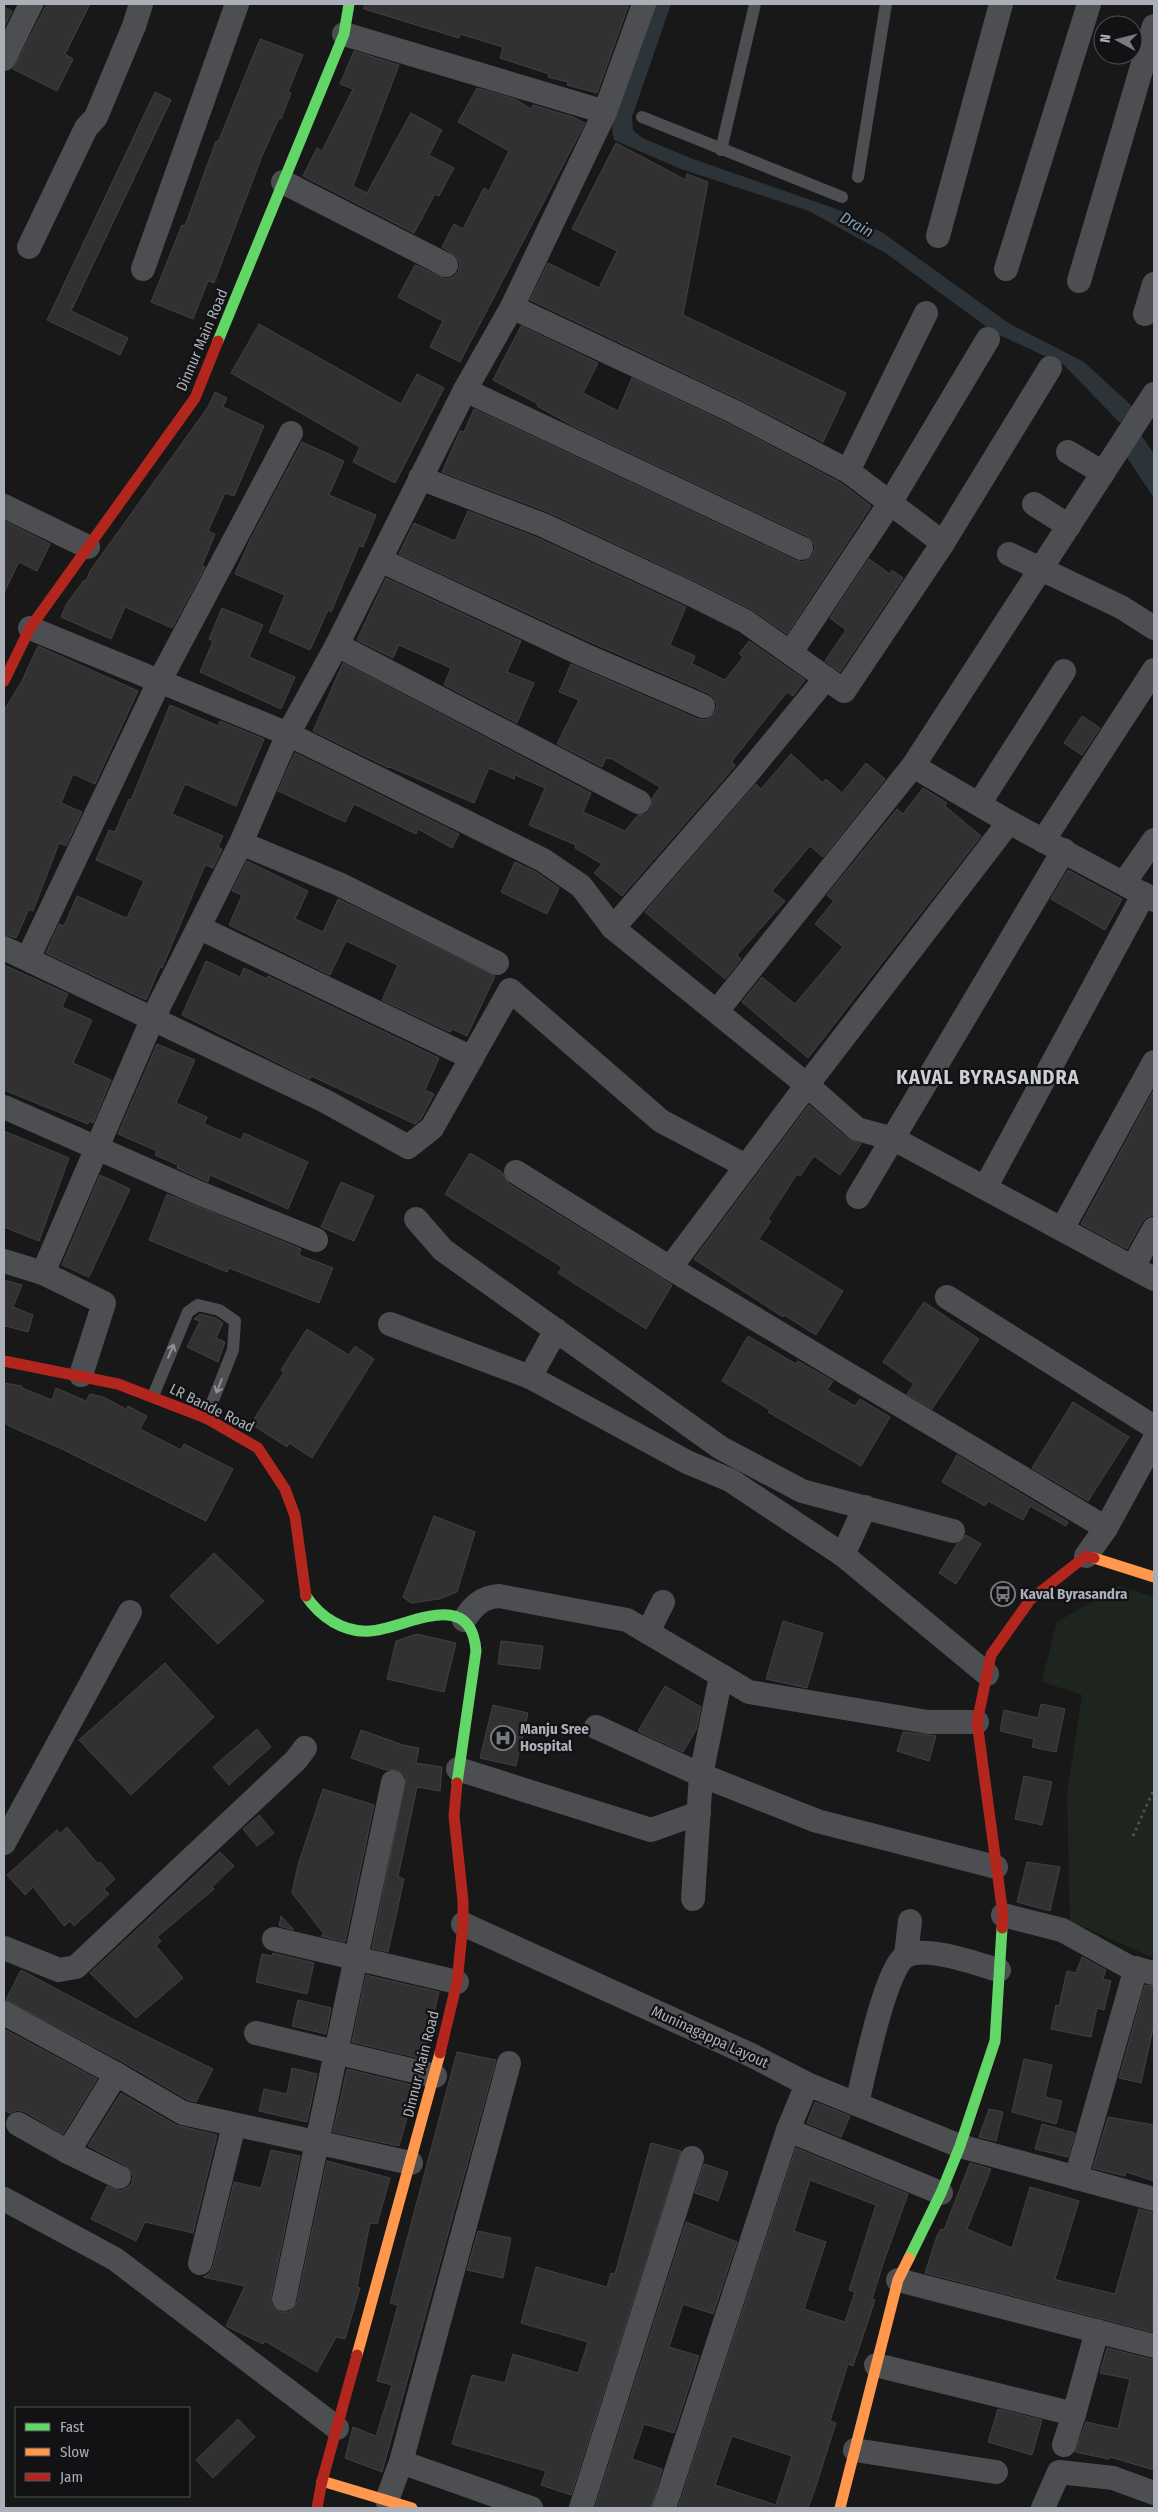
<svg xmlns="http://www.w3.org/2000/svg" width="1158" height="2512" font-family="'Fira Sans Condensed',sans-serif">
	<rect width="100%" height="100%" fill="#181818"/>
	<polygon fill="#1e251f" points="1119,1586 1154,1597 1154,1958 1070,1921 1067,1794 1082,1695 1042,1682 1057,1622"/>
	<g fill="#2c3439">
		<path d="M655,4H671L632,117L633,130L642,138L693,159L842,211L883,233L1010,324L1084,362L1133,407L1120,423L1064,365L995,333L887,254L809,211L681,169L614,140C604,106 641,37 655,4Z"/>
		<polygon points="1137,429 1154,454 1154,498 1124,453"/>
	</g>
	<g fill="#313132" stroke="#404144" fill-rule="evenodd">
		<polygon points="47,4 90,4 65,54 73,59 57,91 13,69"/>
		<polygon points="364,4 629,4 597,93 567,85 568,82 548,77 549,74 500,58 503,47 460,34 459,38 364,9"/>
		<polygon points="4,7 12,11 4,28"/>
		<polygon points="260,39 303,55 288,92 291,93 281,119 279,118 262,156 214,283 208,281 193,319 151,302 182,225 185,226 216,141 218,142"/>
		<polygon points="354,51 399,65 353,186 367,193 411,113 442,130 429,155 454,168 439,196 435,194 414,233 303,176 317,148 322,151 353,89 340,84"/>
		<polygon points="477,88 515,99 531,109 533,105 573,117 585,123 460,362 430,347 443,321 398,297 415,265 446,279 453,277 458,272 460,264 457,257 442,247 454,224 463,229 484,188 489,191 509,151 458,122"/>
		<polygon points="155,92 171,100 71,311 128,338 120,355 47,320"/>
		<polygon points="616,143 686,180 687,174 708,182 683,315 846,393 823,442 741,400 530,300 548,263 599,288 617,251 572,229"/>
		<polygon points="259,324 401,404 417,374 444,388 395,483 353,462 360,447 231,373"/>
		<polygon points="521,326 598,363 583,393 618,411 632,378 729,424 841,483 871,506 787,634 751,609 697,582 548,512 442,472 460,431 464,432 474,409 795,560 803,562 813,554 815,546 807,536 571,425 537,406 538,404 493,380"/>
		<polygon points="215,392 227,398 223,407 264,426 234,496 225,493 208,531 215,534 202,566 205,567 172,628 125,607 111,639 61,617 66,605 84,580 86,581 90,571 208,407"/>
		<polygon points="302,442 344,461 329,495 376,515 363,547 359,546 331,612 328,610 310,650 269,632 285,595 235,574 250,540"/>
		<polygon points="468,511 538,538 686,607 670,645 695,656 692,664 725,680 743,657 739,654 749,641 805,680 793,696 787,692 732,761 735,766 622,896 594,873 602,864 575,848 576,845 529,825 545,788 515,775 514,779 489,768 474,803 390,767 389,768 313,731 343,663 591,793 583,812 625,831 638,815 646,814 651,809 652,798 660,787 612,759 606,758 602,767 557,744 579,700 559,692 571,664 698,719 705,720 715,712 717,705 714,698 708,693 590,642 399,554 414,523 455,541"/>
		<polygon points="4,521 50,544 37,571 19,562 4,593"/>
		<polygon points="869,559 890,574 892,570 903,578 840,672 825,661 846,630 830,618"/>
		<polygon points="386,578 521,641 507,672 534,683 517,723 444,685 451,668 399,645 393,658 357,640"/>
		<polygon points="222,608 263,625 249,657 295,677 281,709 200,672 213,641 209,639"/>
		<polygon points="38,646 138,691 95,784 73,774 61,803 82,812 66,846 59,843 33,911 29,909 16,938 4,934 4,710 21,683"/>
		<polygon points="170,705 218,726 220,721 264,739 236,806 185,784 172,814 223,836 218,847 222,849 213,868 205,865 162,968 160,967 146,1000 46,953 59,924 64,926 77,896 126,918 128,916 144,881 96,860 109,830 115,832 129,799 131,800"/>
		<polygon points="1082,716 1100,728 1082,755 1064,743"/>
		<polygon points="295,753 459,834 452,848 418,829 416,834 354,804 345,822 278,791"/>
		<polygon points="791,754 823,783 826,779 842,793 866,763 885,779 823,857 810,846 772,891 785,901 737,955 741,959 725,979 645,912 756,784 761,789"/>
		<polygon points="923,788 947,803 945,806 981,836 808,1058 742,1002 762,977 795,1004 843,947 815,924 834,901 827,895 897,809 903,814"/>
		<polygon points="247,861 308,891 295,919 323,932 338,899 495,976 467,1036 452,1029 450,1032 382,1000 398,965 346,941 330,975 229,925 242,895 232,891"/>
		<polygon points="515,862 536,872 559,888 547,914 501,892"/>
		<polygon points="1068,870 1122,899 1105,930 1051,899"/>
		<polygon points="206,961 240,977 244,968 267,979 268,976 439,1058 425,1090 434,1094 421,1119 415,1124 311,1076 310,1079 182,1015"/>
		<polygon points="4,963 4,965 68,994 62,1007 92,1020 73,1063 111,1080 93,1123 89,1121 88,1124 4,1090"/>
		<polygon points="157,1044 195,1060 176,1103 207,1117 204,1124 241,1140 244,1133 308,1162 288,1209 210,1175 208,1182 177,1168 178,1165 155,1155 157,1151 118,1134"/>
		<polygon points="1154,1090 1154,1215 1147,1217 1142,1222 1127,1249 1081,1224"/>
		<polygon points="809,1105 848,1139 861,1144 840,1175 814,1156 800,1176 797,1174 768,1219 771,1221 759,1239 843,1291 816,1335 784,1315 783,1317 694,1259"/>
		<polygon points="4,1131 69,1158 39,1241 4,1227"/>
		<polygon points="470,1153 502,1172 509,1184 672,1285 646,1329 558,1273 562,1267 445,1194"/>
		<polygon points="100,1175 130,1189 89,1277 62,1265"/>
		<polygon points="341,1182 374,1196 354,1241 321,1227"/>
		<polygon points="167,1194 301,1249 299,1255 333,1268 319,1303 229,1268 227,1272 149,1240"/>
		<polygon points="4,1280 22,1285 13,1307 33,1315 28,1332 6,1326 4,1328"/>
		<polygon points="924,1302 979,1339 932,1409 907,1394 914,1384 883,1362"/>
		<polygon points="200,1314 216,1318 223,1323 216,1338 225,1342 218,1362 187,1347 200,1321 194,1319"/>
		<polygon points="307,1329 349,1355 355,1346 374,1359 312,1458 289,1443 287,1447 251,1424 284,1372 281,1370"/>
		<polygon points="748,1336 796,1364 798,1361 833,1381 827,1390 855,1406 860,1399 890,1417 861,1466 768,1412 770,1410 722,1381"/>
		<polygon points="4,1383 22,1386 22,1388 52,1400 56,1388 86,1401 90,1394 103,1397 126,1409 128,1406 147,1416 140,1429 181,1450 184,1444 233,1469 206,1521 62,1449 9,1426 4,1422"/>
		<polygon points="1073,1402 1129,1437 1088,1501 1032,1468"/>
		<polygon points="957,1455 1068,1522 1066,1526 1030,1506 1023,1520 988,1501 985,1506 942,1482"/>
		<polygon points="434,1516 475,1532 457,1592 439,1599 411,1603 403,1597"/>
		<polygon points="966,1535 981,1544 956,1584 939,1573 957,1544"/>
		<polygon points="214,1553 264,1601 218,1644 170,1596"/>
		<polygon points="783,1621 823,1633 807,1688 766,1679"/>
		<polygon points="417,1634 456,1643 444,1692 387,1679 396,1641"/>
		<polygon points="501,1641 543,1646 540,1669 498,1664"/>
		<polygon points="165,1663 214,1717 131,1795 79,1740"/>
		<polygon points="665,1686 701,1707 696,1730 683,1752 638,1731"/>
		<polygon points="1041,1704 1065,1709 1056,1752 1032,1747 1034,1739 1000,1731 1004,1710 1038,1718"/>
		<polygon points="493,1705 528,1713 516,1766 480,1758"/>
		<polygon points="257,1729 271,1747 229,1785 213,1767"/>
		<polygon points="361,1730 403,1745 419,1748 416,1763 442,1767 440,1791 417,1787 398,1877 404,1879 388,1952 372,1948 406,1778 402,1772 396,1769 386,1770 351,1758"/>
		<polygon points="903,1732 936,1736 929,1761 897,1751"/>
		<polygon points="1024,1776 1052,1782 1042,1825 1015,1819"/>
		<polygon points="323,1789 374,1805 345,1942 321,1936 324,1934 292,1893 298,1865"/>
		<polygon points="259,1815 274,1833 257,1846 243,1829"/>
		<polygon points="67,1827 98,1864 100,1862 115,1879 104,1889 109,1894 74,1926 70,1921 64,1926 33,1887 25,1895 7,1875 57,1830 60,1834"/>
		<polygon points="220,1852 234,1866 212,1887 214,1889 157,1937 161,1941 156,1946 183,1978 136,2018 90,1973"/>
		<polygon points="1027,1862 1060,1867 1050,1911 1017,1902"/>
		<polygon points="281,1916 294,1930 279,1926"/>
		<polygon points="273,1953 314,1963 307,1994 256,1982 262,1954 272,1956"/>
		<polygon points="1082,1957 1106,1970 1103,1979 1111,1981 1104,2010 1097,2008 1091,2037 1051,2029 1056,2005 1059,2006 1067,1971 1076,1973"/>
		<polygon points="21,1970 126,2026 213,2069 196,2102 188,2100 123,2062 6,2000"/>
		<polygon points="366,1975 439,1992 423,2059 352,2042"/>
		<polygon points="1145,1985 1154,1986 1154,2024 1141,2083 1119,2078"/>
		<polygon points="298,2000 331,2008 326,2034 292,2026"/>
		<polygon points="4,2029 97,2079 63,2134 25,2112 17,2110 10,2113 4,2110"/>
		<polygon points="457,2052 496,2060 382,2472 345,2458 353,2427 376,2436 392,2385 377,2381 398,2305 390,2303"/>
		<polygon points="1024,2059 1052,2065 1045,2097 1062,2101 1056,2124 1012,2112"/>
		<polygon points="292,2068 317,2074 307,2122 259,2111 264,2089 287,2094"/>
		<polygon points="347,2069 416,2086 399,2146 333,2132"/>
		<polygon points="121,2093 176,2125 217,2135 193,2233 145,2222 136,2241 91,2219 107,2186 120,2191 127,2188 132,2183 133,2176 125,2165 88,2146"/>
		<polygon points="815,2102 850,2116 841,2137 807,2123"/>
		<polygon points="989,2109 1003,2112 996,2141 979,2137"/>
		<polygon points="1108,2117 1154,2125 1154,2181 1126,2172 1125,2176 1093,2168"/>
		<polygon points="1042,2124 1075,2133 1068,2157 1035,2149"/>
		<polygon points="651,2143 681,2151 571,2495 541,2485 546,2471 452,2444 472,2375 505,2383 513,2354 578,2373 588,2342 521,2323 536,2267 607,2287 611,2273 615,2274"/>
		<path d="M796,2148L908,2194L885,2258L872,2299L875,2300L853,2366L848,2364L830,2421L836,2423L815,2489L808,2508H678ZM810,2180L876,2205L849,2290L855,2292L845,2322L804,2309L826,2242L794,2231ZM732,2436L792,2456L776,2505L715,2485Z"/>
		<polygon points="271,2150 300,2156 271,2296 271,2304 281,2312 289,2312 297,2302 327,2161 390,2178 377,2224 370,2223 357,2287 360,2288 345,2339 336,2337 317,2372 265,2341 263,2344 226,2326 245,2286 203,2277 210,2273 213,2266 234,2182 261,2188"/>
		<polygon points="970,2163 991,2169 967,2229 1012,2248 1030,2187 1079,2201 1055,2279 1057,2280 1115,2294 1139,2209 1154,2213 1153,2332 925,2273 937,2236 941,2229 944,2230"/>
		<polygon points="704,2164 728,2172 718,2201 695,2193"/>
		<polygon points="686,2222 737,2242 713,2314 683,2304 669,2347 699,2356 674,2433 644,2424 632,2459 662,2469 651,2508 595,2508"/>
		<polygon points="478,2231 511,2238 503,2278 467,2270"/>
		<polygon points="1107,2348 1154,2360 1154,2470 1110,2457 1109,2459 1075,2452 1086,2422 1118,2429 1130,2379 1100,2373"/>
		<polygon points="998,2409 1042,2420 1032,2455 988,2442"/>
		<polygon points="238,2419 255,2437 213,2478 196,2460"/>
	</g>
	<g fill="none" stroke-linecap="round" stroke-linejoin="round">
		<polyline stroke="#4e4f52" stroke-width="3" stroke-dasharray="2.5 4" stroke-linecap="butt" points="1133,1836 1154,1789"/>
		<g stroke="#4c4e51" stroke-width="12">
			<polyline points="642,117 842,197"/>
			<polyline points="721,150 755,4"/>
			<polyline points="858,177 886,4"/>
			<polyline points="153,1396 188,1312 198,1305 219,1310 235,1321 233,1350 206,1418"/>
		</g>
		<g stroke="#4c4e51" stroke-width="24">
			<polyline points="4,59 31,4"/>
			<polyline points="605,112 644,4"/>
			<polyline points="283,182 446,265"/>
			<polyline points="938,236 1001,4"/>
			<polyline points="29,247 86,128 96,117 134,26 141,4"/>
			<polyline points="143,269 237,4"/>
			<polyline points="1006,269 1089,4"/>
			<polyline points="1079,281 1154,26"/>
			<polyline points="512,307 735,412 848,471 943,543"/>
			<polyline points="1145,314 1154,284"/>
			<polyline points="465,390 801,548"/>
			<polyline points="1068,452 1103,473"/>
			<polyline points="848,471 926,313"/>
			<polyline points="420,478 543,525 691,594 745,621 844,691 943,543 1050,368"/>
			<polyline points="1034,504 1069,526"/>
			<polyline points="4,506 88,547"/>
			<polyline points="1009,554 1121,607 1154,628"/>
			<polyline points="380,560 584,655 703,706"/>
			<polyline points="30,628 288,734 543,860 581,886 613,928 807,1085 857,1129 894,1139 1154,1279"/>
			<polyline points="337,645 639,802"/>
			<polyline points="791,652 890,503 988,339"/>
			<polyline points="913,766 1009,822 1154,900"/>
			<polyline points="979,804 1064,671"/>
			<polyline points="1043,841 1154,670"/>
			<polyline points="241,843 339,884 497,963"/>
			<polyline points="1124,883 1154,840"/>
			<polyline points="200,928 472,1058"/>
			<polyline points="613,928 747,774 826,678"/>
			<polyline points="4,948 325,1101 408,1147 432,1128 510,990 661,1121 746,1166"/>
			<polyline points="28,958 159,682 291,433"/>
			<polyline points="717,1011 913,766 1154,394"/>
			<polyline points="4,1107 199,1193 316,1240"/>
			<polyline points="516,1172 670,1268 1106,1528"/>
			<polyline points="985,1188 1144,894"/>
			<polyline points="858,1197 1064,850"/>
			<polyline points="416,1219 443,1250 721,1448 802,1491 953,1531"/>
			<polyline points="1062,1229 1154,1062"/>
			<polyline points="4,1261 43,1273 104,1303 81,1375"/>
			<polyline points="1133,1267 1154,1229"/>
			<polyline points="670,1268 807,1085 1009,822"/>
			<polyline points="43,1273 152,1020 241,843 288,734 337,645 465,390 512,307 605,112 344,34"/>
			<polyline points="947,1297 1154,1427"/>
			<polyline points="390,1324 530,1377 687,1462 730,1480 843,1555 987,1674"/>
			<polyline points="530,1377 556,1330"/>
			<polyline points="843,1555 865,1507"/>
			<polyline points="1086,1556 1106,1528 1154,1440"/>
			<path d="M464,1620C473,1606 482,1597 499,1596L627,1620L749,1692L928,1722H977"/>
			<polyline points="648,1632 663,1602"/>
			<polyline points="596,1727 701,1775 817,1821 996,1867"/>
			<polyline points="458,1769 651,1830 699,1813"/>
			<polyline points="4,1843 130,1612"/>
			<polyline points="693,1899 701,1775 721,1676"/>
			<polyline points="1003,1915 1062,1930 1129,1967 1154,1973"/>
			<polyline points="463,1924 751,2055 807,2084 960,2146 1154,2199"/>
			<polyline points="274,1939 457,1982"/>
			<polyline points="4,1948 59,1970 76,1967 296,1760 305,1748"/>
			<polyline points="906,1955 910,1921"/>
			<polyline points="4,2013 116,2074 183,2113 411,2163"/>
			<polyline points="256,2033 435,2076"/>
			<path d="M857,2104C863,2078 886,1965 906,1956C927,1945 976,1964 999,1970"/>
			<polyline points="18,2124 68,2152 116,2074"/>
			<polyline points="788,2130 807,2084"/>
			<polyline points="68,2152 119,2177"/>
			<polyline points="1076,2178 1136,1968"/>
			<polyline points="4,2199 115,2259 337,2428"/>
			<polyline points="200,2263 234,2125"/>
			<polyline points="898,2280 1154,2346"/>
			<polyline points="284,2299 393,1782"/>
			<polyline points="876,2365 1074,2414"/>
			<polyline points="1064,2445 1074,2414 1097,2331"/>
			<polyline points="855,2450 996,2472"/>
			<polyline points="401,2462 531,2508"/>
			<polyline points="387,2500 401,2462 509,2063"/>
			<polyline points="581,2508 692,2158"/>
			<polyline points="664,2508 788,2130 941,2193"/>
			<polyline points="1043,2508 1059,2472 1113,2478 1154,2493"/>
		</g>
		<g stroke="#63d668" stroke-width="11">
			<polyline points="218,341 344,34 349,4"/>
			<path d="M306,1596C320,1617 344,1633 370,1631C405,1629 471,1585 476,1651L457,1783"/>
			<polyline points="909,2258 941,2193 960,2146 995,2041 1002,1928"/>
		</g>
		<g stroke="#ff974d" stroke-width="11">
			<polyline points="1094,1558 1154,1577"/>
			<polyline points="357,2355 440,2053"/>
			<polyline points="322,2481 412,2508"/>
			<polyline points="840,2508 898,2280 909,2258"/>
		</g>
		<g stroke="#b3261e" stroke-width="11">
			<polyline points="4,681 30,628 195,398 218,341"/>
			<polyline points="4,1361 118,1384 206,1418 258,1448 285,1489 295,1516 306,1596"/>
			<polyline points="1002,1928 1003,1915 977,1722 991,1655 1030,1600 1086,1556 1094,1558"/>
			<polyline points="440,2053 457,1982 463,1924 463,1901 454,1816 457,1783"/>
			<polyline points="317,2508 322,2481 357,2355"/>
		</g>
	</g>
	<defs><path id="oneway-shaft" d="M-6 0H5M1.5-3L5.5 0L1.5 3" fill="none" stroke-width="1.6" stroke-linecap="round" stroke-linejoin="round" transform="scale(1.25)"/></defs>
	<g stroke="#8e9299">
		<use href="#oneway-shaft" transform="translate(171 1351) rotate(-67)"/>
		<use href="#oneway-shaft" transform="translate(219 1386) rotate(112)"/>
	</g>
	<defs>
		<symbol id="bus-ring" viewBox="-11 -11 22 22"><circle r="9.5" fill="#121214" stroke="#777a80" stroke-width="1.5"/><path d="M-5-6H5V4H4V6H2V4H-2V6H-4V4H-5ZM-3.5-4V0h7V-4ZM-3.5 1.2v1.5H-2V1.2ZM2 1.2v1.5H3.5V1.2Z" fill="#777a80"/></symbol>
		<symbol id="hospital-ring" viewBox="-11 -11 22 22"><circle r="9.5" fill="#121214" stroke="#777a80" stroke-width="1.5"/><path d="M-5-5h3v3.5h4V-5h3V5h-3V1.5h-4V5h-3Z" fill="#777a80"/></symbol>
	</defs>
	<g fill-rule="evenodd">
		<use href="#bus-ring" x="989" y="1580" width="28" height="28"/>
		<use href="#hospital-ring" x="489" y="1724" width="28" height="28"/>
	</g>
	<g text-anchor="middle" stroke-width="4.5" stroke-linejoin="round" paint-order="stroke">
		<g font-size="15" fill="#aaafb8" stroke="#121214">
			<text transform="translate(202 340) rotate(-67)" y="5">Dinnur Main Road</text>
			<text transform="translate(212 1408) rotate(26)" y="5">LR Bande Road</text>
			<text transform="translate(710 2037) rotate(25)" y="5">Muninagappa Layout</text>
			<text transform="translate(421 2064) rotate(-76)" y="5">Dinnur Main Road</text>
		</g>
		<g font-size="15" font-weight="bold" fill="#aaafb8" stroke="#121214" text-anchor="start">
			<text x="1020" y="1599">Kaval Byrasandra</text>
			<text x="520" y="1734">Manju Sree<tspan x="520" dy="17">Hospital</tspan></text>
		</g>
		<g font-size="16" font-style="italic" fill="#839fb1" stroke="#121214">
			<text transform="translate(857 224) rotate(29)" y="6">Drain</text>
		</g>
		<g font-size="20" font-weight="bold" letter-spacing="1" fill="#cbced4" stroke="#121214">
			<text x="988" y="1084">KAVAL BYRASANDRA</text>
		</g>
	</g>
	<rect width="1158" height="2512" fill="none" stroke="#aaafb8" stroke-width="10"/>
	<rect x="15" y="2407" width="175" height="90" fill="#121214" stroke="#4f5156"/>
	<rect x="25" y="2423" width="25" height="8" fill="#63d668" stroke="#4f5156"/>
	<text x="60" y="2432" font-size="15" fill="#aaafb8">Fast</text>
	<rect x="25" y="2448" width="25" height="8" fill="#ff974d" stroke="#4f5156"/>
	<text x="60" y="2457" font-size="15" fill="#aaafb8">Slow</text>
	<rect x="25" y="2473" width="25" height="8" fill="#b3261e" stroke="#4f5156"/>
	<text x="60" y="2482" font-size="15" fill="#aaafb8">Jam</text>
	<g transform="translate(1118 40) rotate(277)"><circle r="24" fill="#121214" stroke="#4f5156"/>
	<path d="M0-4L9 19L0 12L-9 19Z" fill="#777a80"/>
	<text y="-8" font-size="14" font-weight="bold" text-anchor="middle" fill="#aaafb8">N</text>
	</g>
</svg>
